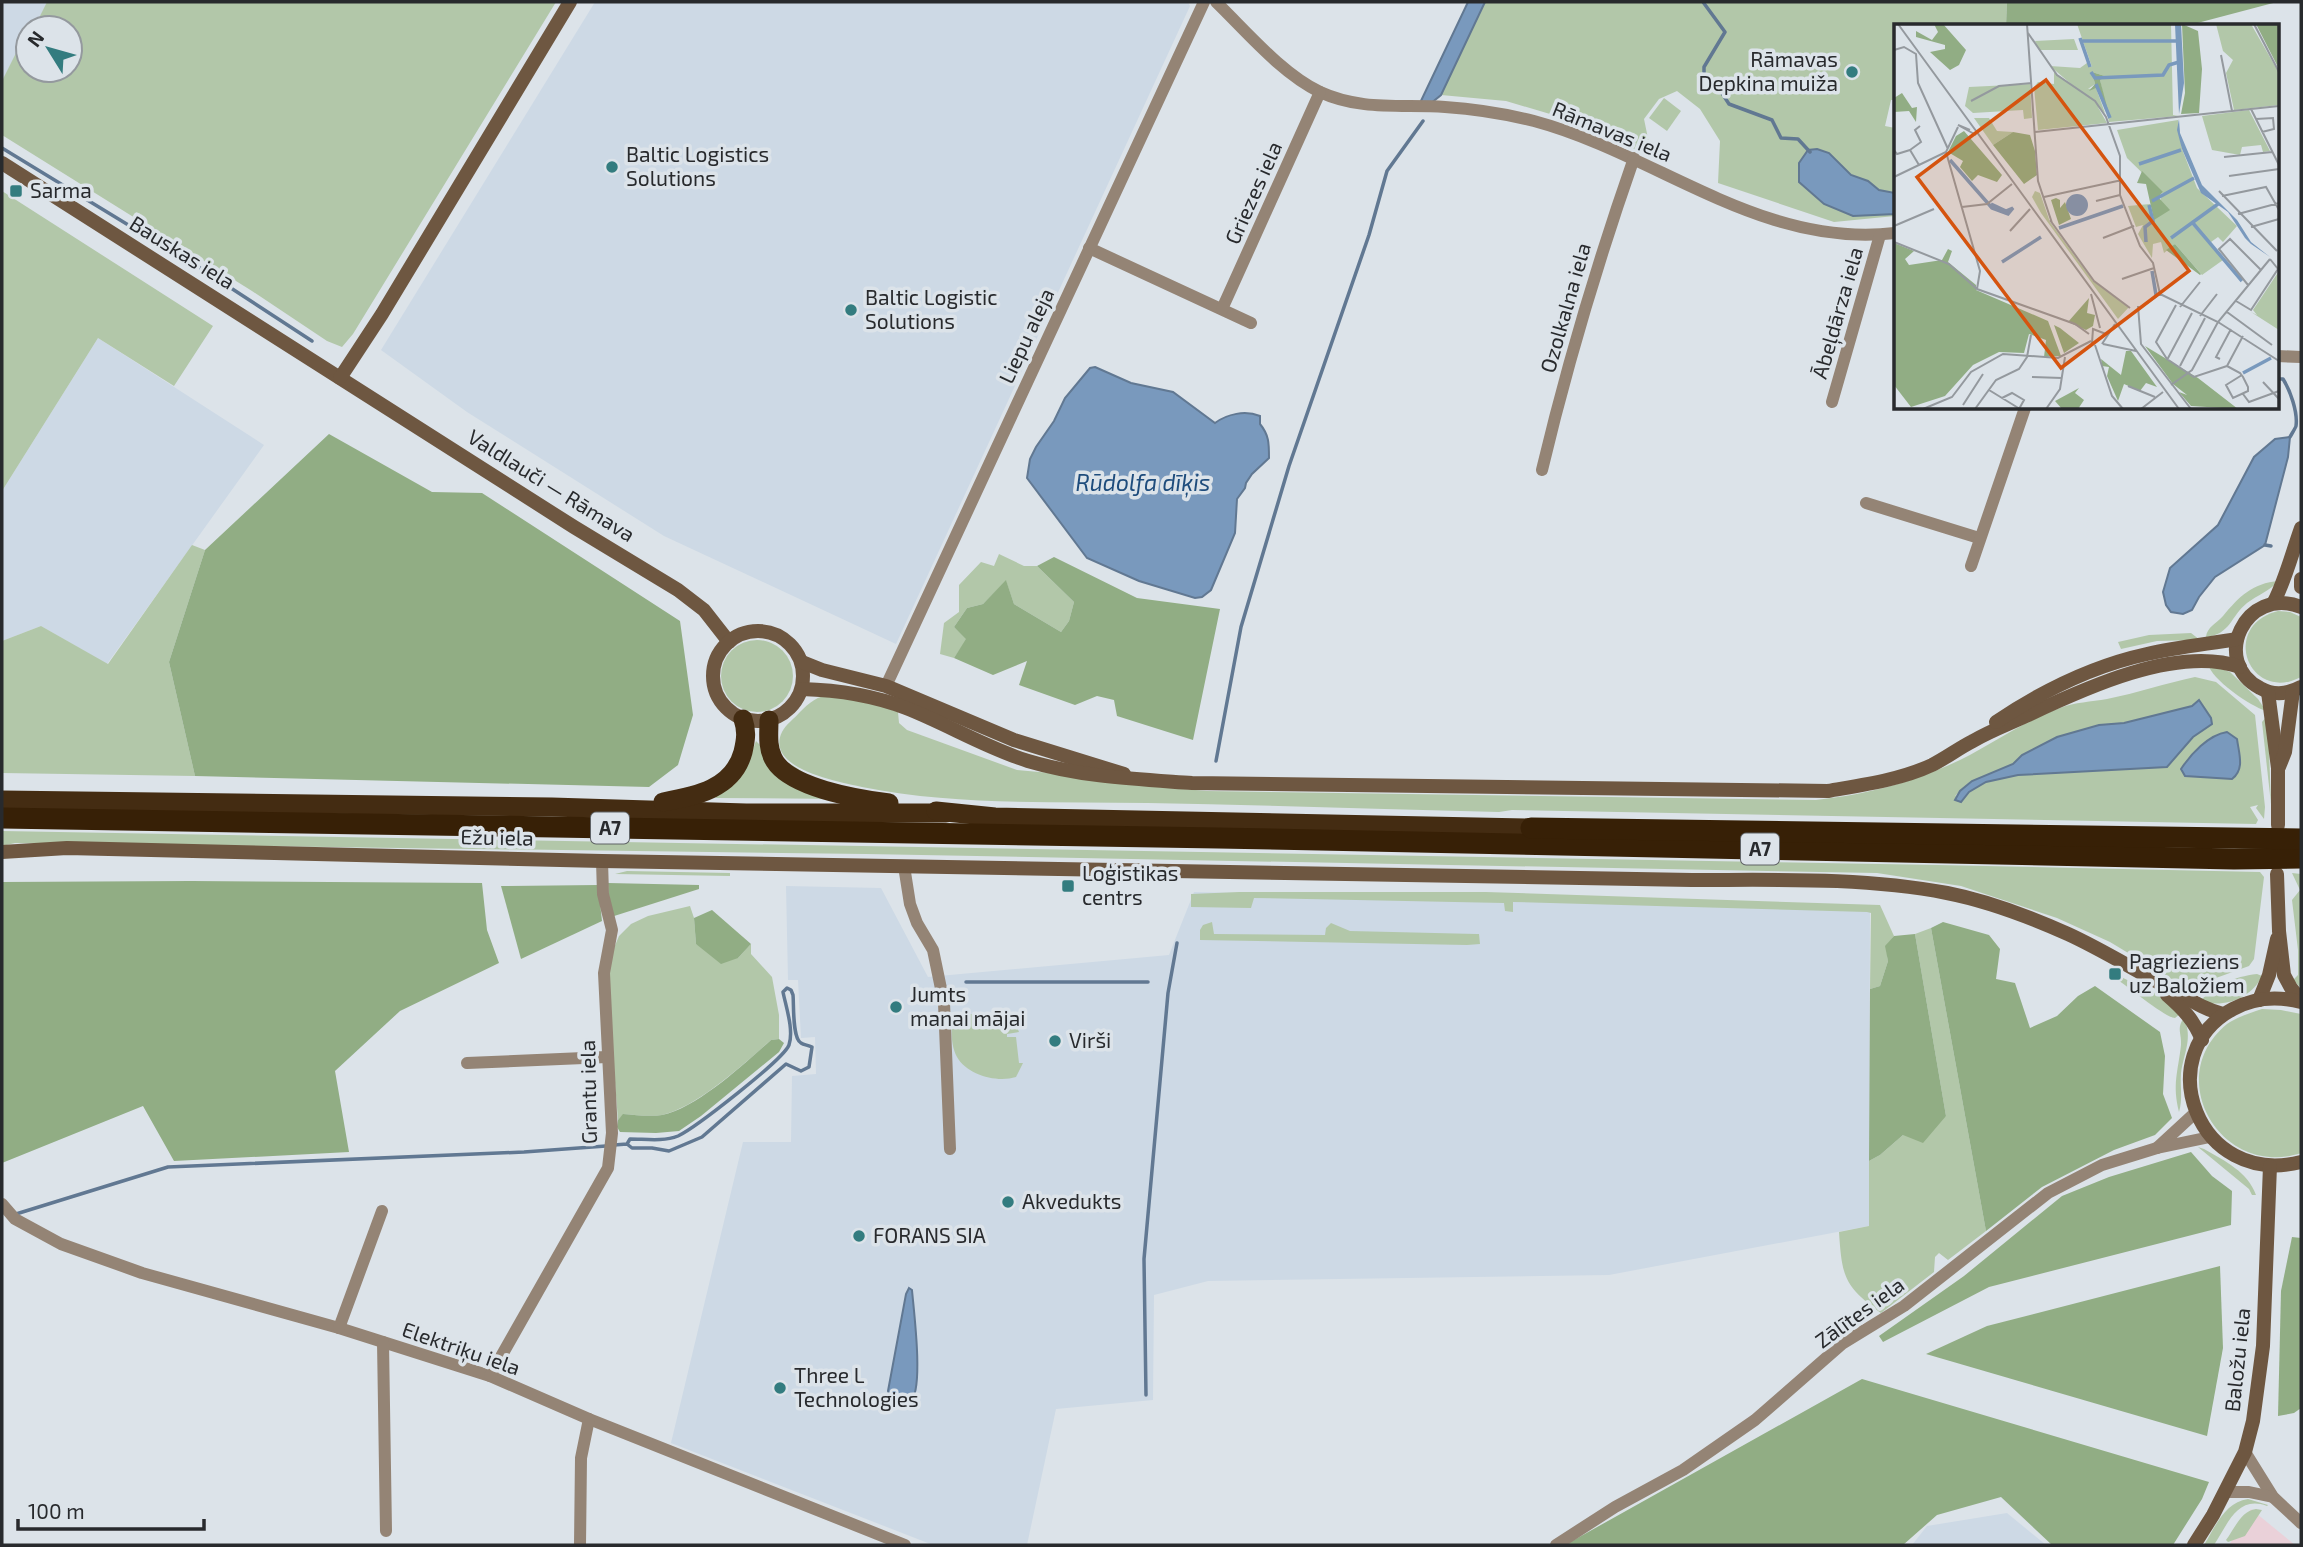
<svg xmlns="http://www.w3.org/2000/svg" width="2303" height="1547" font-family="'Exo 2',sans-serif">
	<rect width="100%" height="100%" fill="#dce3e9"/>
	<polygon fill="#ead1d9" points="2251,1509 2295,1545 2229,1545"/>
	<g fill="#cdd9e5">
		<polygon points="2,2 68,2 50,28 28,28 28,60 2,98"/>
		<polygon points="595,2 1188,2 1190,6 896,644 664,536 467,412 381,350"/>
		<polygon points="98,338 264,445 107,664 41,626 2,641 2,491"/>
		<polygon points="786,886 881,888 928,977 1169,955 1194,892 1870,907 1869,1226 1609,1275 1208,1281 1154,1295 1153,1400 1056,1409 1027,1545 933,1545 671,1443 743,1142 791,1142 792,1076 816,1074 815,1037 801,1038 798,980 788,980"/>
		<polygon points="2007,1513 2046,1545 1912,1545 1927,1526"/>
	</g>
	<g fill="#b2c7a9" fill-rule="evenodd">
		<polygon points="47,2 54,3 556,2 353,334 342,347 327,341 252,291 2,135 2,81 20,45 25,48 28,41 28,70 70,70 70,28 34,28"/>
		<polygon points="1485,2 2007,2 2006,26 1895,26 1895,100 1891,100 1885,126 1895,128 1895,216 1834,222 1718,183 1720,141 1700,109 1677,91 1659,99 1644,119 1652,158 1587,125 1506,101 1441,95"/>
		<polygon points="1664,98 1681,111 1667,131 1649,118"/>
		<polygon points="2,191 213,326 174,386 98,338 2,491"/>
		<polygon points="192,545 205,550 169,662 195,776 2,773 2,641 41,626 108,664"/>
		<polygon points="999,554 1024,566 1037,566 1074,602 1069,621 1061,632 1014,604 1006,581 983,604 967,608 954,627 967,639 954,658 940,654 944,623 959,612 959,585 981,562 994,566"/>
		<path d="M2279,581C2269,591 2258,595 2247,603C2230,617 2231,634 2206,637C2207,627 2216,624 2223,616C2239,597 2252,583 2279,581Z"/>
		<path d="M2278,611L2290,612L2301,617V677C2249,704 2219,626 2278,611Z"/>
		<polygon points="2191,633 2200,640 2157,641 2121,649 2118,642 2149,635"/>
		<circle cx="757" cy="676" r="36"/>
		<path d="M2208,664L2230,672L2258,699L2266,711C2250,706 2211,679 2208,664Z"/>
		<path d="M2195,677L2216,682L2255,715L2265,807L2264,819L2256,808L2258,805L2250,807L2258,820L2256,824L1512,810L1499,812C1382,809 1265,805 1148,803C1054,801 956,806 862,787C840,782 764,769 782,732C786,724 794,719 800,712C809,703 818,695 831,695C854,696 877,705 898,712L899,723L907,730L1017,770L1072,775L1114,783L1207,791L1816,800C1869,794 1911,783 1960,760C1994,743 2024,721 2060,708C2075,702 2091,702 2107,699C2137,693 2166,683 2195,677ZM2192,706L2212,724L2193,737L2167,767L2018,775L1986,782L1969,792L1955,796L1972,781L2014,764L2018,758L2057,737L2099,725L2124,723ZM2221,733L2192,776L2185,775L2181,769C2191,753 2205,743 2221,733Z"/>
		<polygon points="2267,716 2268,723 2271,804 2262,722"/>
		<polygon points="756,741 760,745 846,799 716,798 715,796 753,749"/>
		<polygon points="2,831 1938,865 2260,872 2264,877 2254,959 2249,966 2216,978 2196,994 2110,942 2057,918 1961,886 1877,873 866,854 15,843 2,846"/>
		<polygon points="627,871 730,873 730,876 615,874"/>
		<polygon points="2292,873 2301,874 2301,988 2293,980 2298,975 2298,950 2292,900 2300,890"/>
		<polygon points="1239,892 1486,892 1880,905 1894,936 1886,946 1888,961 1880,986 1870,989 1871,913 1867,912 1513,902 1513,912 1505,911 1504,903 1254,898 1251,908 1191,907 1191,894"/>
		<path d="M690,906L694,918L696,944L738,958L751,944V954L772,977L779,1015V1039L771,1040C744,1064 697,1107 662,1115C650,1117 636,1115 624,1114L618,1120L612,1045L609,974L611,955L619,936L631,924L648,916Z"/>
		<polygon points="1212,922 1214,934 1325,935 1326,928 1331,923 1350,931 1477,934 1479,934 1480,944 1467,945 1200,940 1200,930 1203,925"/>
		<path d="M1931,928L1986,1231L1948,1260L1939,1253L1935,1257L1934,1272L1881,1313C1844,1286 1842,1277 1839,1232L1869,1226V1161L1880,1155L1903,1135L1946,1116L1915,934Z"/>
		<path d="M2257,974L2262,976C2252,998 2223,1009 2200,1001C2217,984 2233,977 2257,974Z"/>
		<path d="M2121,977L2159,995L2180,1014L2175,1018C2166,1018 2130,988 2119,981Z"/>
		<path d="M2262,1009L2281,1010L2301,1014V1153C2222,1179 2161,1078 2227,1024C2237,1017 2250,1013 2262,1009Z"/>
		<path d="M960,1014C980,1015 1011,1009 1019,1032L1007,1034V1037H1016L1019,1063H1023L1016,1077C997,1083 967,1075 957,1057C951,1046 951,1031 952,1019Z"/>
		<path d="M2184,1018C2193,1039 2184,1052 2181,1073C2180,1087 2183,1099 2179,1112C2172,1084 2178,1072 2181,1045C2182,1034 2176,1028 2184,1018Z"/>
		<path d="M2198,1147L2204,1149C2225,1161 2248,1172 2256,1195H2252L2249,1189Z"/>
		<path d="M2248,1499L2268,1505L2267,1506C2237,1495 2228,1524 2214,1545H2204C2215,1527 2225,1502 2248,1499Z"/>
		<path d="M2256,1509L2262,1510L2245,1536L2228,1542L2226,1540C2235,1528 2241,1511 2256,1509Z"/>
	</g>
	<g fill="#91ad84">
		<polygon points="2007,2 2277,2 2186,26 2006,26"/>
		<polygon points="329,434 432,492 482,493 680,621 693,715 678,765 649,787 195,776 169,662 205,550"/>
		<polygon points="1054,557 1137,598 1220,609 1193,740 1117,716 1114,700 1097,696 1075,705 1019,685 1027,661 993,675 954,658 966,639 954,627 967,608 983,604 1006,580 1014,604 1061,632 1069,621 1074,602 1037,566"/>
		<polygon points="191,881 482,883 487,930 499,963 400,1011 335,1071 349,1152 174,1161 143,1106 2,1163 2,882"/>
		<polygon points="608,883 699,885 699,889 611,917"/>
		<polygon points="598,885 602,921 521,959 501,886"/>
		<polygon points="712,910 751,944 738,958 721,964 696,944 694,918"/>
		<polygon points="1943,922 1989,935 2000,949 1996,979 2015,983 2030,1028 2057,1016 2078,996 2095,986 2160,1032 2165,1056 2163,1094 2172,1118 2155,1135 2114,1150 2042,1187 1986,1231 1931,928"/>
		<polygon points="1915,934 1946,1116 1923,1143 1903,1135 1880,1155 1869,1161 1870,989 1880,986 1888,961 1885,946 1894,936"/>
		<path d="M779,1039L784,1043L779,1052L701,1116L679,1131L656,1133L620,1132L617,1127L618,1120L623,1114C636,1115 650,1117 662,1115C697,1108 744,1064 771,1040Z"/>
		<polygon points="2191,1152 2212,1176 2232,1191 2231,1225 1989,1287 1883,1342 1879,1336 1964,1276 2062,1196 2109,1177"/>
		<polygon points="2292,1237 2301,1238 2301,1408 2294,1413 2278,1416 2281,1291"/>
		<polygon points="2220,1266 2223,1348 2207,1436 1926,1354 1987,1326"/>
		<polygon points="1862,1379 2209,1482 2202,1499 2173,1545 2052,1545 2001,1497 1937,1515 1903,1545 1565,1545"/>
	</g>
	<g fill="#7999bd" stroke="#617892" stroke-width="2">
		<polygon points="1468,2 1485,2 1441,95 1430,104 1420,103"/>
		<polygon points="1817,149 1829,153 1851,175 1868,181 1879,190 1895,193 1895,214 1853,216 1824,204 1799,182 1799,163 1808,150"/>
		<path d="M1095,367L1131,383L1173,392L1215,423C1227,414 1245,410 1260,416V424C1269,435 1269,443 1269,458L1252,474L1246,483L1245,488L1237,499L1235,533L1211,590L1202,597L1195,598L1139,581L1087,558L1027,478L1030,459L1036,447L1054,421L1065,398L1090,368Z"/>
		<polygon points="2290,437 2288,457 2265,545 2215,577 2199,597 2192,610 2183,614 2171,612 2166,605 2163,592 2170,568 2218,525 2254,457 2275,439"/>
		<polygon points="2199,700 2211,718 2212,724 2193,737 2167,767 2018,775 1986,782 1969,792 1961,802 1955,800 1960,791 1972,781 2013,764 2022,755 2057,737 2099,725 2124,723 2192,706"/>
		<path d="M2227,732L2237,739C2239,754 2245,769 2232,779L2185,776L2181,769C2191,754 2208,735 2227,732Z"/>
		<path d="M909,1288L912,1290C914,1313 923,1383 912,1400L889,1394L888,1391L906,1294Z"/>
	</g>
	<g fill="none" stroke-linecap="round" stroke-linejoin="round">
		<g stroke="#617892" stroke-width="3.5">
			<polyline points="1703,2 1725,32 1704,67 1704,80 1718,87 1729,104 1772,120 1781,138 1798,139 1810,152"/>
			<polyline points="2,148 171,251"/>
			<polyline points="191,262 312,341"/>
			<path d="M2277,379H2283C2290,390 2298,412 2296,426C2296,427 2291,435 2290,437"/>
			<polyline points="2265,545 2271,546"/>
			<polyline points="1216,761 1241,627 1289,466 1369,235 1387,171 1423,121"/>
			<polyline points="966,982 1148,982"/>
			<path d="M614,1145L627,1144L630,1139C645,1139 663,1142 678,1136C695,1128 783,1060 789,1045C794,1030 786,1007 783,992L787,988L791,990L793,995C794,1004 792,1038 801,1043C804,1045 808,1045 812,1047L809,1067L801,1071L786,1064L702,1137L669,1151L652,1148H632L627,1144"/>
			<polyline points="16,1214 168,1167 524,1152 606,1146"/>
			<polyline points="1146,1395 1144,1259 1168,993 1177,943"/>
		</g>
		<g stroke="#948475" stroke-width="12">
			<path d="M1216,2C1247,32 1281,73 1320,92C1361,111 1402,104 1445,107C1475,109 1506,114 1534,121C1657,154 1762,249 1895,233"/>
			<polyline points="1089,248 1251,323"/>
			<polyline points="1222,309 1320,92"/>
			<polyline points="2277,356 2301,357"/>
			<polyline points="1832,402 1880,235"/>
			<path d="M1542,470C1567,365 1598,261 1634,158"/>
			<polyline points="1866,503 1979,538"/>
			<polyline points="1971,566 2025,408"/>
			<polyline points="886,686 1204,2"/>
			<polyline points="904,866 910,904 917,923 933,950 944,1003 950,1149"/>
			<polyline points="467,1063 607,1057"/>
			<polyline points="2157,1148 2195,1113"/>
			<polyline points="2,1204 15,1219 61,1244 142,1273 339,1328 490,1376 589,1419 905,1545"/>
			<polyline points="339,1328 382,1211"/>
			<polyline points="383,1342 386,1531"/>
			<polyline points="490,1376 608,1168 612,1133 604,973 612,930 603,894 602,861"/>
			<polyline points="2245,1452 2273,1497 2301,1523"/>
			<polyline points="2225,1492 2249,1492 2273,1497"/>
			<polyline points="580,1545 581,1458 589,1419"/>
			<polyline points="1556,1545 1615,1507 1683,1470 1755,1420 1842,1344 1904,1306 2048,1193 2102,1165 2157,1148 2210,1137"/>
		</g>
		<g stroke="#6e5741" stroke-width="14">
			<polyline points="2,163 574,527 678,590 704,610 729,642"/>
			<polyline points="340,378 382,314 570,2"/>
			<polyline points="2301,579 2301,587"/>
			<path d="M2274,602C2286,578 2292,553 2301,528"/>
			<path d="M2301,607C2245,585 2210,662 2260,688C2274,696 2288,694 2301,687"/>
			<circle cx="758" cy="676" r="45"/>
			<polyline points="802,662 822,670 886,686 1014,740 1124,774"/>
			<path d="M802,689C838,690 872,695 906,708C947,724 986,748 1028,761C1082,777 1136,779 1192,783L1828,791C1862,785 1900,780 1932,765C1946,758 1959,748 1973,741C1990,731 2009,724 2026,716C2083,689 2177,645 2240,667"/>
			<polyline points="2268,692 2278,768 2278,825"/>
			<path d="M1996,722C2042,691 2092,666 2147,654C2176,647 2207,644 2237,639"/>
			<polyline points="2279,767 2285,752 2293,691"/>
			<path d="M2,852L67,848L602,861L1692,880C1777,880 1863,877 1947,893C1988,901 2030,917 2068,934C2103,950 2136,971 2171,989C2189,999 2203,1009 2223,1014"/>
			<polyline points="2277,874 2279,931 2284,975 2291,988 2301,1000"/>
			<path d="M2167,995C2183,1009 2194,1020 2202,1040"/>
			<polyline points="2259,1000 2269,975 2277,939"/>
			<path d="M2301,1002C2278,996 2255,997 2233,1009C2149,1054 2197,1188 2301,1162"/>
			<polyline points="2194,1545 2213,1515 2245,1452 2253,1421 2263,1346 2270,1166"/>
		</g>
		<g stroke="#442c12" stroke-width="19">
			<path d="M769,720C769,733 767,746 773,758C787,788 859,799 889,803"/>
			<polyline points="2,800 552,807 746,813 946,813"/>
			<path d="M663,802C696,796 733,789 743,752C746,739 747,731 743,719"/>
			<polyline points="936,811 995,817 1531,828"/>
		</g>
		<g stroke="#372006" stroke-width="21">
			<polyline points="2,818 1218,838 2234,859 2301,858"/>
			<polyline points="1531,828 2301,839"/>
		</g>
	</g>
	<g fill="#337c7f" stroke="#dce3e9" stroke-width="2.5">
		<circle cx="1852" cy="72" r="7"/>
		<circle cx="612" cy="167" r="7"/>
		<rect x="9" y="184" width="14" height="14" rx="3.5"/>
		<circle cx="851" cy="310" r="7"/>
		<rect x="1061" y="879" width="14" height="14" rx="3.5"/>
		<rect x="2108" y="967" width="14" height="14" rx="3.5"/>
		<circle cx="896" cy="1007" r="7"/>
		<circle cx="1055" cy="1041" r="7"/>
		<circle cx="1008" cy="1202" r="7"/>
		<circle cx="859" cy="1236" r="7"/>
		<circle cx="780" cy="1388" r="7"/>
	</g>
	<g text-anchor="middle" stroke-width="7" stroke-linejoin="round" paint-order="stroke">
		<g fill="#dce3e9" stroke="#5e6265" stroke-width="2">
			<rect x="591" y="812.5" width="38" height="31" rx="5"/>
			<rect x="1741" y="833.5" width="38" height="31" rx="5"/>
		</g>
		<g font-size="19" font-weight="bold" fill="#282a2d">
			<text x="610" y="835">A7</text>
			<text x="1760" y="856">A7</text>
		</g>
		<g font-size="21" fill="#282a2d" stroke="#dce3e9" text-anchor="start">
			<text x="1838" y="67" text-anchor="end">Rāmavas<tspan x="1838" dy="24">Depkina muiža</tspan></text>
			<text x="626" y="162">Baltic Logistics<tspan x="626" dy="24">Solutions</tspan></text>
			<text x="30" y="198">Sarma</text>
			<text x="865" y="305">Baltic Logistic<tspan x="865" dy="24">Solutions</tspan></text>
			<text x="1082" y="881">Loģistikas<tspan x="1082" dy="24">centrs</tspan></text>
			<text x="2129" y="969">Pagrieziens<tspan x="2129" dy="24">uz Baložiem</tspan></text>
			<text x="910" y="1002">Jumts<tspan x="910" dy="24">manai mājai</tspan></text>
			<text x="1069" y="1048">Virši</text>
			<text x="1022" y="1209">Akvedukts</text>
			<text x="873" y="1243">FORANS SIA</text>
			<text x="794" y="1383">Three L<tspan x="794" dy="24">Technologies</tspan></text>
		</g>
		<g font-size="21" fill="#282a2d" stroke="#dce3e9">
			<text transform="translate(1612 132) rotate(22)" y="7">Rāmavas iela</text>
			<text transform="translate(1254 193) rotate(-66)" y="7">Griezes iela</text>
			<text transform="translate(182 253) rotate(32)" y="7">Bauskas iela</text>
			<text transform="translate(1566 308) rotate(-74)" y="7">Ozolkalna iela</text>
			<text transform="translate(1838 313) rotate(-74)" y="7">Ābeļdārza iela</text>
			<text transform="translate(1027 336) rotate(-65)" y="7">Liepu aleja</text>
			<text transform="translate(551 486) rotate(32)" y="7">Valdlauči — Rāmava</text>
			<text transform="translate(497 838) rotate(1)" y="7">Ežu iela</text>
			<text transform="translate(589 1092) rotate(-91)" y="7">Grantu iela</text>
			<text transform="translate(1860 1313) rotate(-36)" y="7">Zālītes iela</text>
			<text transform="translate(461 1349) rotate(19)" y="7">Elektriķu iela</text>
			<text transform="translate(2238 1360) rotate(-84)" y="7">Baložu iela</text>
		</g>
		<g font-size="23" font-style="italic" fill="#1e4c7c" stroke="#dce3e9">
			<text x="1143" y="491">Rūdolfa dīķis</text>
		</g>
	</g>
	<g transform="translate(1894 24)">
		<rect width="385" height="385" fill="#dce3e9"/>
		<path d="M183,0H277L279,91L284,92L215,98L206,56L214,53L198,48L201,60L194,65L202,64L211,89L156,42L186,44L193,39L198,43ZM322,0H357L385,49V81L340,86L332,49L339,36L329,27ZM180,15L184,26H145L141,17ZM160,48L201,78L213,99L144,106L140,63L144,58L160,60ZM136,60L138,94L130,95L129,86L79,89L71,82L75,63ZM355,86L376,127L369,128L367,121L348,123L346,131L318,126L308,92ZM80,94H95L103,107L119,108L99,121ZM284,96L288,125L303,164L343,202L329,218L324,213L317,218L296,198L329,236L308,251L281,220L270,229L267,218L259,220L258,234L244,210L249,201L242,203L234,182L256,180L259,195L269,169L233,134L223,106ZM141,167L146,169L156,198L199,257L235,283L224,295L147,189L138,173ZM385,247V306L357,288L363,291L359,286Z" fill="#b2c7a9"/>
		<path d="M40,0H49L72,26L65,41L56,46L36,28L51,25V21L22,13V7L38,16L44,8ZM288,0L304,7L308,45L305,89L287,90L291,69ZM362,0H385V45ZM198,48L214,53L206,56L216,94L202,64L195,67L201,60ZM8,69L18,84L23,83L22,98L15,87L0,88V74ZM70,107L108,151L103,158L84,151L78,157L66,143L69,137L54,128L62,112ZM119,108L136,111L141,127L143,151L130,160L99,121ZM248,147L269,168L264,173L276,186L260,196L252,160L243,159ZM162,174L166,176V184L171,178L177,195L165,201L157,176ZM0,219L20,227L11,235L15,241L48,236L54,225L58,227L54,238L82,261V266L154,297L167,332L150,333L152,316L135,310L130,329L105,328L79,341L51,372L17,383L0,361ZM281,220L307,250L306,251L272,226ZM195,274L193,289L201,291L199,302L192,306L174,298ZM160,301L166,304L185,319L170,329ZM251,322L304,354L344,385L297,382L285,368L293,371L279,360ZM232,327H237L263,363L252,359L246,367L230,360L224,377L213,352L215,343L208,342L207,335L227,351ZM185,364L181,369L190,376L184,385H168L161,377Z" fill="#91ad84"/>
		<path d="M281,0H287L290,59L285,90ZM285,95L286,109L308,161L343,196L357,218L376,233L357,220L351,214L334,188L307,169L288,125L283,106ZM172 181a11 11 0 1 1 22 0a11 11 0 1 1-22 0Z" fill="#7999bd"/>
		<path fill="none" stroke="#7999bd" stroke-width="3.5" d="M186,14L196,43M186,17H283M197,48L201,54L269,51L275,41L285,38M202,60L216,94M56,136L98,184L114,190L119,184L112,187L97,180M245,140L287,126M258,177L300,154M298,198L348,257M165,204L229,182M277,214L324,180M252,218L251,203L259,197L255,181M108,238L147,213M258,247L262,271M349,349L377,334"/>
		<path fill="none" stroke="#94999e" stroke-width="2" d="M4,0L285,385M133,0L144,157L158,199M360,0L385,48M134,9L163,51L201,77L212,93L226,132V171L246,222L259,239L266,270L324,298L385,337M0,26L10,23L22,30L24,59L54,125M327,31L338,87M77,77L105,62L138,59M357,85L385,141M362,95L379,94L380,105L368,108M76,106L64,101L82,111M141,108L385,82M0,126L3,130L16,126L25,141M16,126L27,118L21,106L26,102M52,128L86,247L83,265M330,133L378,128M335,152L385,145M0,153L52,128L64,103M325,167L383,227M328,172L372,163L385,186M150,173L228,156M202,177L226,171M68,183L93,180L118,160M344,190L385,179M156,196L200,257L236,284M0,202L40,185M357,203L385,195M116,207L136,185M209,214L240,202M0,218L55,240L83,265L181,300L195,310M228,255L260,244M354,261L325,225L336,215L367,246M197,270L206,304M342,277L357,286L384,245L376,235M282,281L262,318L273,335L300,353L333,342M244,282L247,320L297,385M286,283L306,258M245,285L266,270M333,288L378,321M306,292L323,270M198,319L199,305L212,310M208,320L221,300M209,320L242,327M201,321L218,372L229,385M326,335L322,333L337,305M273,336L298,289M286,342L311,294M333,342L346,349L349,353L354,363V367L339,374L332,361L348,351M333,342L349,312M138,353L168,354M369,358L385,375M277,361L298,346L324,298L376,235M234,362L261,373M95,366L126,385M349,370L355,378L385,367M108,374L118,369L130,376L125,385M69,381L89,350M29,385L58,373L77,348L109,330L164,334L197,317M81,385L102,356L125,345L133,333L137,311M152,385L166,365L171,333M247,385L269,368"/>
		<path fill="#d5540f" fill-opacity="0.15" stroke="#d5540f" stroke-width="3.5" d="M152,56L295,247L167,344L23,153Z"/>
		<rect width="385" height="385" fill="none" stroke="#282a2d" stroke-width="3.5"/>
	</g>
	<rect width="2303" height="1547" fill="none" stroke="#282a2d" stroke-width="7"/>
	<g transform="translate(49 49) rotate(307)"><circle r="33" fill="#dce3e9" stroke="#94999e" stroke-width="2"/>
	<path d="M0-5L12 26L0 18L-12 26Z" fill="#337c7f"/>
	<text y="-10" font-size="19" font-weight="bold" text-anchor="middle" fill="#282a2d">N</text>
	</g>
	<path d="M18 1519v10h186v-10" fill="none" stroke="#282a2d" stroke-width="3.5"/>
	<text x="28" y="1519" font-size="21" fill="#282a2d" stroke="#dce3e9" stroke-width="5" paint-order="stroke">100 m</text>
</svg>
